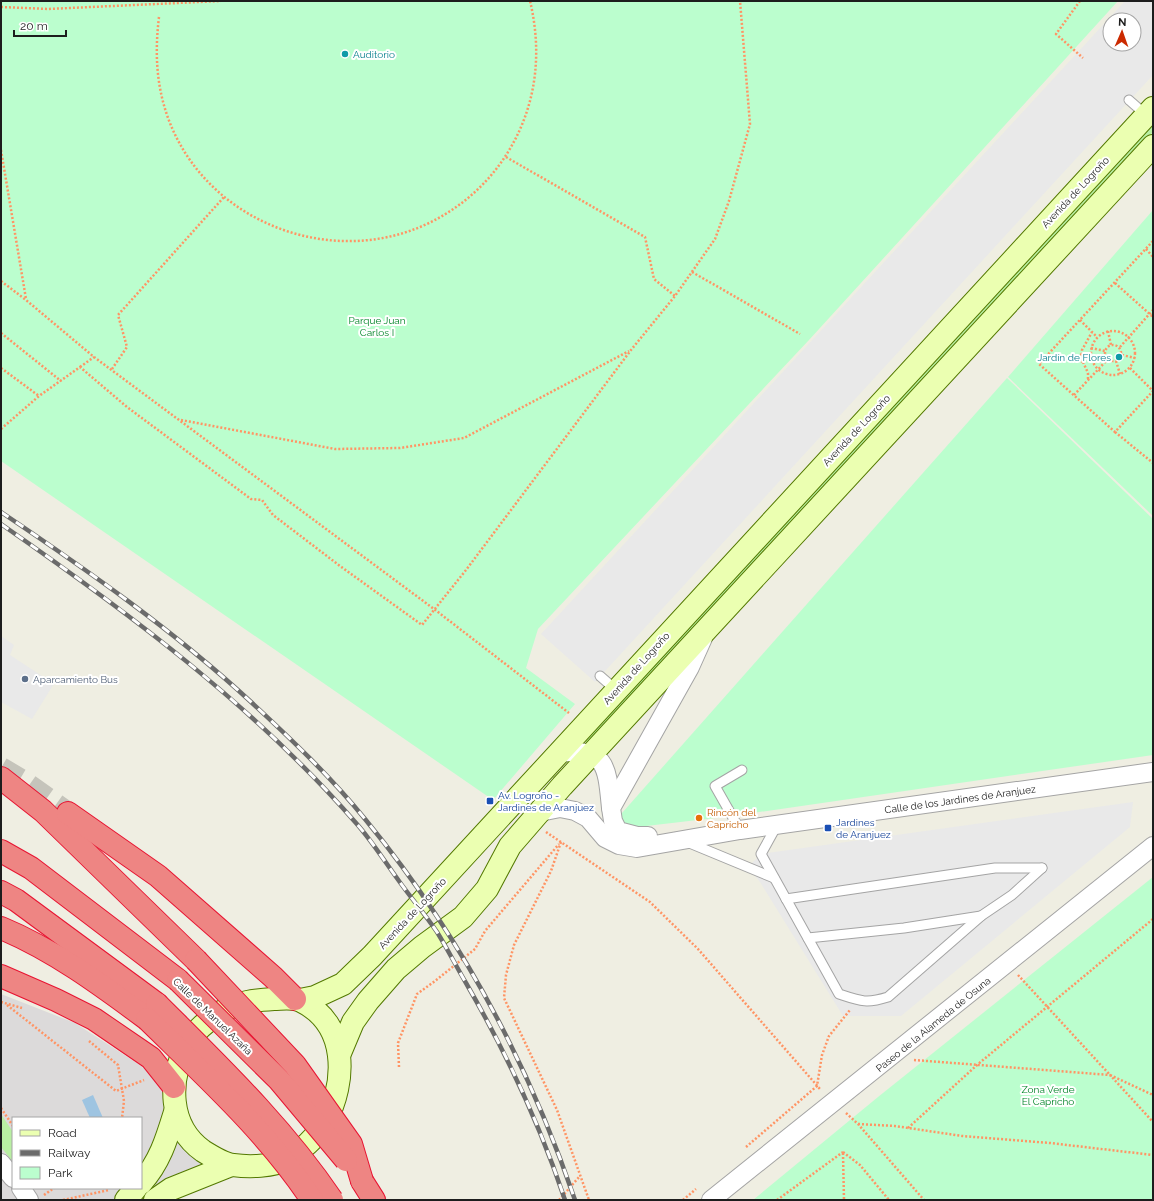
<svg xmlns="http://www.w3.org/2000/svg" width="1154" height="1201" font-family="Raleway,sans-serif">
	<rect width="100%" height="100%" fill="#efeee2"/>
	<path fill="#dcdada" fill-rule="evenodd" d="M1,994L75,1023L174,1087L175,1112L231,1165L159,1200H1ZM13,1118H141V1188H13Z"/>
	<g fill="#b9efa3">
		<polygon points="1153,121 1153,132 591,742 586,742 586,738"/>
		<polygon points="1,1114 13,1132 13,1162 1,1147"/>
	</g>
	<g fill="#bbfece">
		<polygon points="1,1 1118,1 809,340 538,629 526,668 575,704 493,800 1,461"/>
		<polygon points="1153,210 1153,516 1008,377"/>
		<polygon points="1007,378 1153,519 1153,755 732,816 629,828 622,822 622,813"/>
		<polygon points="1153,877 1153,1200 753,1200 878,1097"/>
	</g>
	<g fill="#e9e9e9" fill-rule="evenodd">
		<path d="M1125,1H1153V75L595,682L541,634ZM1110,20H1134V44H1110Z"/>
		<polygon points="1,636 14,645 10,655 42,676 55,682 32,719 1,702"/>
		<polygon points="1133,802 1130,827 901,1016 843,1016 760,882 748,867 761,854"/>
	</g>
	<polygon fill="#9ec4e1" points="93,1095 103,1118 90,1118 82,1100"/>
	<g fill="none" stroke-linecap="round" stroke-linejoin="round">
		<polyline stroke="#c5c4bb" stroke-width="22" stroke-dasharray="22 11" stroke-linecap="butt" points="1,768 23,781 68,813"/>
		<defs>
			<g id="service">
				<polyline points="1129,100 1146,115"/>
				<polyline points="600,676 616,690"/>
				<path d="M777,825L761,854L839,994C860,1001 866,1004 888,997L981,916L1012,895L1042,868"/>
				<polyline points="740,830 715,786 742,770"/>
				<polyline points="687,842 774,878"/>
				<polyline points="786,899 995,868 1042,868"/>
				<polyline points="808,938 904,928 981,916"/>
			</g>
			<g id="minor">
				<path d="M559,753C607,747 607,767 611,808"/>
				<polyline points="540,812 560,808 575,811 588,818 605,838 619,845 637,848 740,830 1153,772"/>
				<polyline points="648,836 637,836 618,831 613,821 611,808 690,667 703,638"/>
				<polyline points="1,1163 13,1178"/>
				<polyline points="21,1188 29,1200"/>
				<polyline points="711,1200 1153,846"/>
			</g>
			<g id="secondary">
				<path d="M274,999C282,999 293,997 301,1001C348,1024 347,1081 325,1122C317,1137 301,1151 287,1159C273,1167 248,1167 233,1165C224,1164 211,1156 203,1151C168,1126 168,1080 187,1045C194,1031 208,1020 221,1012C237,1002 256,1000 274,999Z"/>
				<polyline points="300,1000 315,997 343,984 372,956 1153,108"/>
				<polyline points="340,1053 353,1022 368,1001 396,969 422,947 463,917 487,889 510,846 562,786 1153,146"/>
				<path d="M141,1183C160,1162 167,1138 175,1112"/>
				<polyline points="126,1200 136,1188"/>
				<polyline points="155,1200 171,1189 231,1165"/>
			</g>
			<g id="motorway">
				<polyline points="1,778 43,811 196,960"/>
				<polyline points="68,813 158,876 273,977 295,999"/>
				<polyline points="1,851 31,868 178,980"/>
				<polyline points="1,892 16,900 157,1004"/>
				<path d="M1,928C54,950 101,985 147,1019"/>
				<polyline points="1,976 56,1000 94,1019 151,1058 174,1087"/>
				<polyline points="362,1181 374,1200"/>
			</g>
		</defs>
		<use href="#service" stroke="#a4a4a4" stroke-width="11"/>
		<use href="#minor" stroke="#a4a4a4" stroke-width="20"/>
		<use href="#secondary" stroke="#537900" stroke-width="24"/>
		<use href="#motorway" stroke="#e81432" stroke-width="24"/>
		<g stroke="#ff9464" stroke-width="2.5" stroke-dasharray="2 2" stroke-linecap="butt">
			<polyline points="1080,1 1056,34 1083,58"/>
			<polyline points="1,7 48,9 221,1"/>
			<path d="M159,17C155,50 156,81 166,112C201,220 329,271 429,223C464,206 492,180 511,147C537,102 542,51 530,1"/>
			<polyline points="1,150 26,299"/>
			<polyline points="506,157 645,237 654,279 675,296"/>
			<polyline points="1146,249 1153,257"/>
			<polyline points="692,272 800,334"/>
			<polyline points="1,281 26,300 94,357 434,609 569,713"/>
			<polyline points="1115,283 1153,317"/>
			<polyline points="1080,320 1097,337"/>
			<circle cx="1113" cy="353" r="22"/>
			<polyline points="1108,331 1111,345"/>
			<polyline points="1,333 61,381"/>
			<circle cx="1113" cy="353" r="8"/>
			<polyline points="1120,347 1153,310"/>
			<polyline points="1091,348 1105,351"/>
			<polyline points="1082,354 1078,356 1078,360 1083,362 1086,357 1082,354 1082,350 1092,332"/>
			<polyline points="1122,355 1135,358"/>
			<polyline points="1116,361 1120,374"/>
			<polyline points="1083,362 1088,373 1088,380"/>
			<polyline points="80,367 94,357"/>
			<polyline points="1,368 39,396"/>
			<polyline points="1130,368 1153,391 1115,432 1039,364 1153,241"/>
			<polyline points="112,369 127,347 118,315 224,197"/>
			<polyline points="1074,395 1108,359"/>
			<polyline points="181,420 335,449 400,448 464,438 629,351"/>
			<polyline points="1,429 39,396 80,367 127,407 251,499 262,500 273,515 340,566 422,625 466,570 631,350 675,296 715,239 729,201 750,124 740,1"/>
			<polyline points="1115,432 1153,463"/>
			<polyline points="546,832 650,902 698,949 820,1089"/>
			<polyline points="561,842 551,871 514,945 506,975 504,998 557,1110 589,1200"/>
			<polyline points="1018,975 1110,1075 1153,1095"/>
			<polyline points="1,1002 22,1008"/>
			<polyline points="7,1005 116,1091 144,1080"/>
			<polyline points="89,1041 118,1065 124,1101 122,1118"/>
			<polyline points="914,1060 1110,1075 1153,1122"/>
			<polyline points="399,1067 398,1043 417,994 435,981 475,949 485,931 559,844"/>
			<polyline points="1,1108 13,1126"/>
			<polyline points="846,1113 858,1124 924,1200"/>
			<polyline points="858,1124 895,1126 962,1136 1050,1143 1153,1155"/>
			<polyline points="908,1128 977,1065 1153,919"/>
			<polyline points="746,1147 817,1086 822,1055 829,1036 850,1010"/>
			<polyline points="843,1152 860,1165 889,1200"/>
			<polyline points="843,1153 844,1200"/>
			<polyline points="44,1195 54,1188"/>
			<polyline points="63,1200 109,1190"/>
			<polyline points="559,1200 580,1176"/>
			<polyline points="683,1200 696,1189"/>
			<polyline points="777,1200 843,1152"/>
		</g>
		<use href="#service" stroke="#fff" stroke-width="9"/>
		<use href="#minor" stroke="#fff" stroke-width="18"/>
		<use href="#secondary" stroke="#ebffb1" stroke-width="22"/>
		<use href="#motorway" stroke="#ee8583" stroke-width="22"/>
		<defs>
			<g id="rail">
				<path d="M1,512C87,570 173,630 250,701C290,738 331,777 365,819C458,932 528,1062 575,1200"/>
				<path d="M1,524C129,613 253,705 356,823C372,841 385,862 399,881C411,898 425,914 437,932C447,948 456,966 466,983C507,1054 539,1122 565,1200"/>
			</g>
		</defs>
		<use href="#rail" stroke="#6b6b6b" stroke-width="4.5"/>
		<use href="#rail" stroke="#fff" stroke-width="3" stroke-dasharray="9" stroke-linecap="butt"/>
		<defs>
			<g id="motorway-bridge">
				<polyline points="196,960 295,1065 351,1144 362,1181"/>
				<polyline points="178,980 279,1080 346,1160"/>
				<path d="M157,1004C220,1067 282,1126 332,1200"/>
				<path d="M147,1019C205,1076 267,1132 312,1200"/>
			</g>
		</defs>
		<use href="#motorway-bridge" stroke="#e81432" stroke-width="24" stroke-linecap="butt"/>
		<use href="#motorway-bridge" stroke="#ee8583" stroke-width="22"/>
	</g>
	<g fill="#0f9aa8" stroke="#fff" stroke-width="1.5">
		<circle cx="345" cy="54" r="4"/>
		<circle cx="1119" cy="357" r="4"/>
	</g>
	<circle fill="#5c6f8a" stroke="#fff" stroke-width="1.5" cx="25" cy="679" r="4"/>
	<g fill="#1a4fb4" stroke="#fff" stroke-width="1.5">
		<rect x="486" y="797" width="8" height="8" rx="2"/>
		<rect x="824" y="824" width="8" height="8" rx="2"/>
	</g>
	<circle fill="#e8710a" stroke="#fff" stroke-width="1.5" cx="699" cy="818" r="4"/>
	<g text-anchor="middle" stroke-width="4" stroke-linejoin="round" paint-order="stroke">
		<g font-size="10" fill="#0d838f" stroke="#fff" text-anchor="start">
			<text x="353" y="58">Auditorio</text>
			<text x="1111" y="361" text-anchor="end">Jardín de Flores</text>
		</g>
		<g font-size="10" fill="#1d1d1d" stroke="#fff">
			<text transform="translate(1075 192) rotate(-47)" y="4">Avenida de Logroño</text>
			<text transform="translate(856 430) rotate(-47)" y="4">Avenida de Logroño</text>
			<text transform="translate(636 668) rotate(-48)" y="4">Avenida de Logroño</text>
			<text transform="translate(960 799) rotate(-8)" y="4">Calle de los Jardines de Aranjuez</text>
			<text transform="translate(412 913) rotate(-47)" y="4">Avenida de Logroño</text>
			<text transform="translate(213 1016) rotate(44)" y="4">Calle de Manuel Azaña</text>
			<text transform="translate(933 1024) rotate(-39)" y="4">Paseo de la Alameda de Osuna</text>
		</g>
		<g font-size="10" fill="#028528" stroke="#fff">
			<text x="377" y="324">Parque Juan<tspan x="377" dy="12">Carlos I</tspan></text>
			<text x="1048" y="1093">Zona Verde<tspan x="1048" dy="12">El Capricho</tspan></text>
		</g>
		<g font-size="10" fill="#4e5e75" stroke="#fff" text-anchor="start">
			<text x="33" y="683">Aparcamiento Bus</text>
		</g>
		<g font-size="10" fill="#164399" stroke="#fff" text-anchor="start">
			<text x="498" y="799">Av. Logroño -<tspan x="498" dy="12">Jardines de Aranjuez</tspan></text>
			<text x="836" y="826">Jardines<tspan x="836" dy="12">de Aranjuez</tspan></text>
		</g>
		<g font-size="10" fill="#c56008" stroke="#fff" text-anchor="start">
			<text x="707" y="816">Rincón del<tspan x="707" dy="12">Capricho</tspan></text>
		</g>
	</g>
	<rect width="1154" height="1201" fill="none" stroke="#1d1d1d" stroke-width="4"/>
	<rect x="12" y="1117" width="130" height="72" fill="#ffffff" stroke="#a5a5a5"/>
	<rect x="20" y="1130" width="20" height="6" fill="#ebffb1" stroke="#a5a5a5"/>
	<text x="48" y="1137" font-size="12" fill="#1d1d1d">Road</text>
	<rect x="20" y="1150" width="20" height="6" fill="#6b6b6b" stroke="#a5a5a5"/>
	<text x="48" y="1157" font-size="12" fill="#1d1d1d">Railway</text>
	<rect x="20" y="1167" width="20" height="12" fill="#bbfece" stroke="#a5a5a5"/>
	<text x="48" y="1177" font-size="12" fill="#1d1d1d">Park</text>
	<g transform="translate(1122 32) rotate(2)"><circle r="19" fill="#ffffff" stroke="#a5a5a5"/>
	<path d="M0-3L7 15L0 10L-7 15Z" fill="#cb2a00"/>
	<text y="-6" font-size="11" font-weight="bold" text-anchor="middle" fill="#1d1d1d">N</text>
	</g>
	<path d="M14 30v6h52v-6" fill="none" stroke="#1d1d1d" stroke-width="2"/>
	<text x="20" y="30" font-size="12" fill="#1d1d1d" stroke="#ffffff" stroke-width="3" paint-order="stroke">20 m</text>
</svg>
